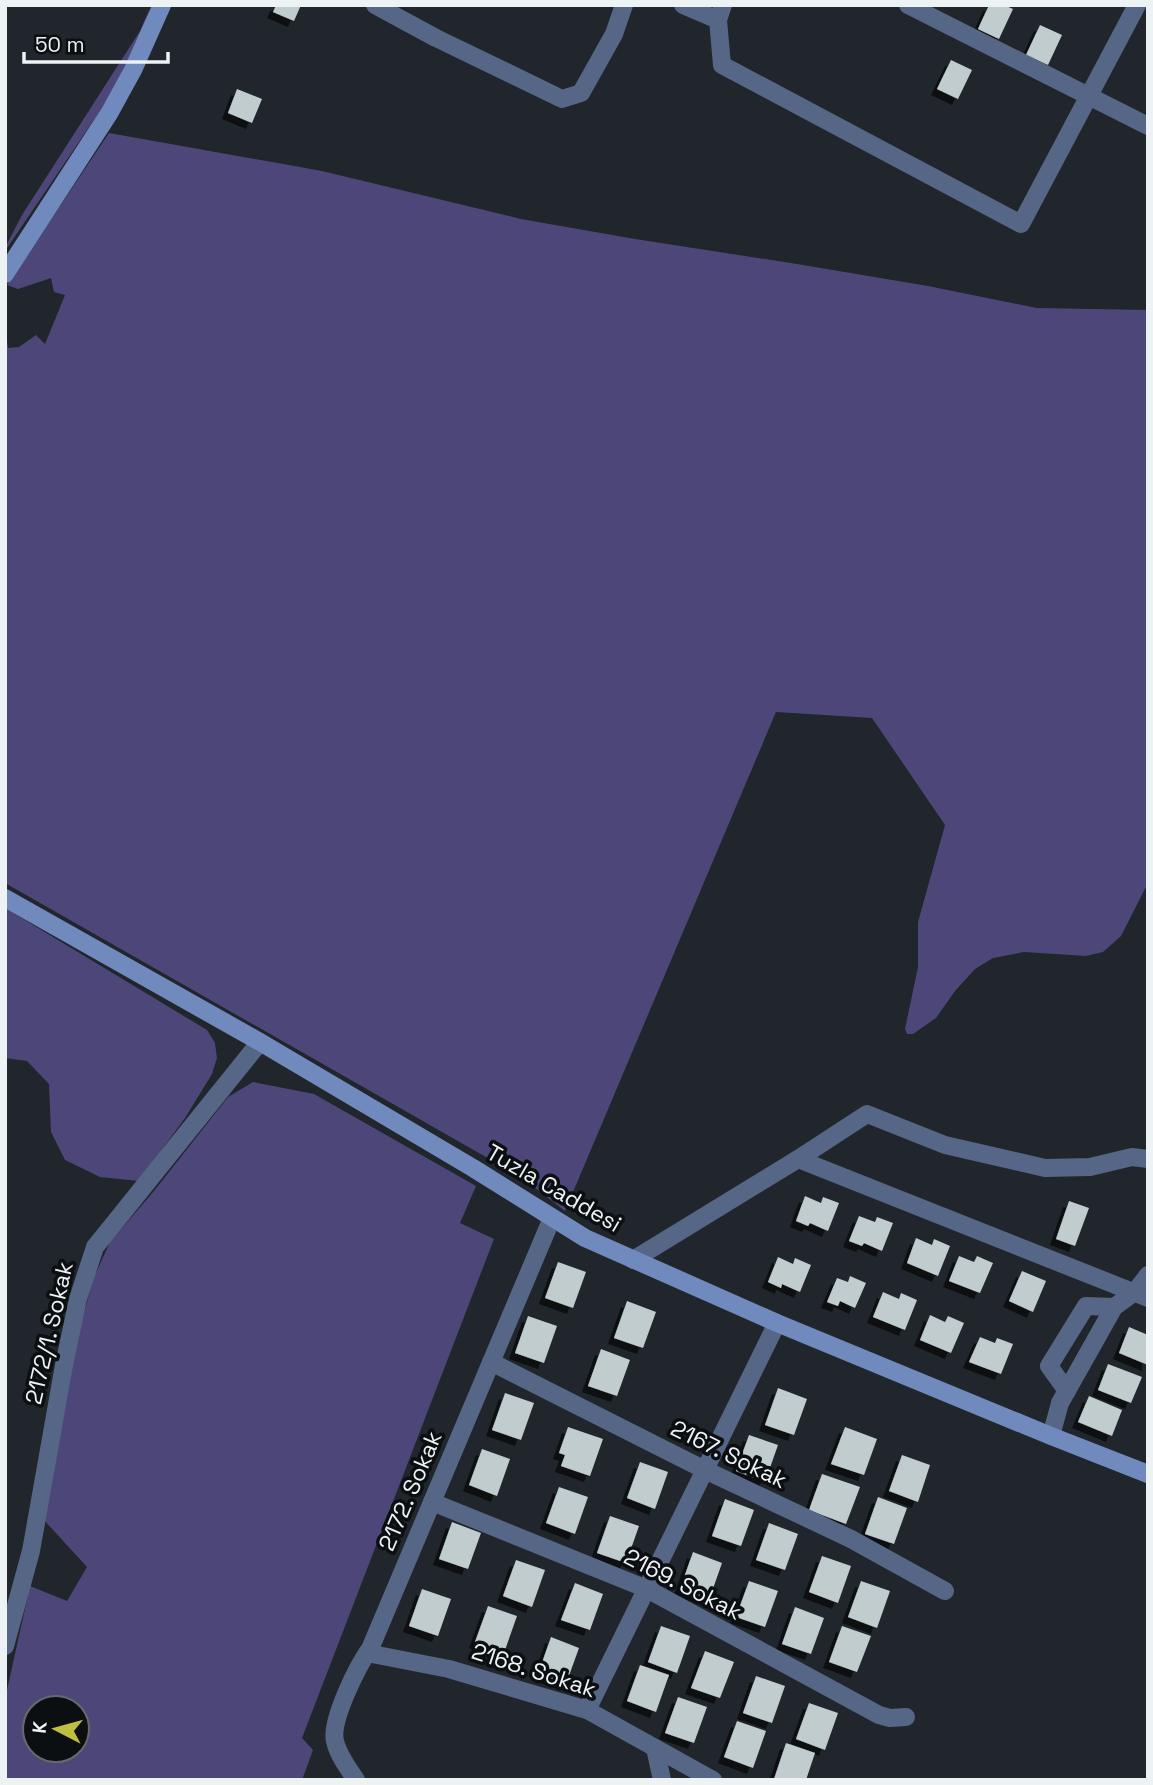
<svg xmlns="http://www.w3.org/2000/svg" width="1153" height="1785" font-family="'Space Grotesk',sans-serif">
	<defs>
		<filter id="shadow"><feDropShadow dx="-6" dy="6" stdDeviation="0" flood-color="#0009"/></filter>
	</defs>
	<rect width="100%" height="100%" fill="#20262b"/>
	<g fill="#4d4679" fill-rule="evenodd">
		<polygon points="151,5 128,67 104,105 5,251 5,248 22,215 140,31"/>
		<polygon points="109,133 322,171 521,219 635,239 797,264 928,286 1037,308 1148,310 1148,883 1121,936 1103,952 1086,956 1024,952 993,958 975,969 955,991 936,1018 913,1034 907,1034 905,1029 918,967 918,922 945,825 872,718 776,712 565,1211 521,1177 5,883 5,328 8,348 19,347 36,335 45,344 65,295 54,292 51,278 18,289 7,285"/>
		<polygon points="5,908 207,1030 215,1043 217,1058 212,1074 185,1118 139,1181 100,1177 65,1160 51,1132 49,1084 27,1061 5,1058"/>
		<path d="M253,1082L314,1094L476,1186L460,1223L494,1239L302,1738L313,1750L302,1780H5V1699L30,1586L67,1601L87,1567L44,1520L70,1363L94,1277L110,1242L154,1191L228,1097ZM35,1708H77V1750H35Z"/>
	</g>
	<g fill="#c1cccf" filter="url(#shadow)">
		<polygon points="276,5 301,5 294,21 273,12"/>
		<polygon points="989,5 1004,5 1013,9 999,39 978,29"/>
		<polygon points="1040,25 1062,35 1048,65 1026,55"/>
		<polygon points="951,60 972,70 958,99 937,89"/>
		<polygon points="237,89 262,99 252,123 228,113"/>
		<polygon points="805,1196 821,1203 823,1197 839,1203 828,1231 810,1223 808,1226 796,1221"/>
		<polygon points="1069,1201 1089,1208 1075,1246 1056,1239"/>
		<polygon points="859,1216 875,1222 877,1217 893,1223 882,1251 864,1243 862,1246 849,1241"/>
		<polygon points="916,1238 932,1245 934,1239 950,1246 938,1276 907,1263"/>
		<polygon points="959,1256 974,1262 977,1256 993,1263 980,1293 949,1281"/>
		<polygon points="778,1257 793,1264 795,1258 811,1265 800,1292 782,1284 781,1288 768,1282"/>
		<polygon points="558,1262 586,1272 573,1308 545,1298"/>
		<polygon points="1022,1271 1046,1281 1033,1312 1009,1301"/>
		<polygon points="850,1276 866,1283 855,1308 840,1301 838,1306 827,1302 837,1278 848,1282"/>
		<polygon points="883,1292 899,1299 901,1293 917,1300 905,1330 873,1317"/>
		<polygon points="627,1301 656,1312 643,1348 614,1338"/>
		<polygon points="930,1315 945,1322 948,1316 964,1323 951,1353 920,1340"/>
		<polygon points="528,1316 557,1326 544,1363 515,1353"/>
		<polygon points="1129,1327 1148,1335 1148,1365 1119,1353"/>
		<polygon points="980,1337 995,1343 997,1338 1013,1344 1001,1374 969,1362"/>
		<polygon points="601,1349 630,1360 617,1396 588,1386"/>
		<polygon points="1108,1364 1142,1377 1131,1403 1098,1390"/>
		<polygon points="778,1388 807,1399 794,1435 765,1425"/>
		<polygon points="505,1393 534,1403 521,1440 492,1430"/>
		<polygon points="1089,1396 1122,1410 1112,1436 1078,1422"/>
		<polygon points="568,1427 603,1439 590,1476 561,1466 565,1455 559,1453"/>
		<polygon points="845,1427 877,1439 864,1475 831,1464"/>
		<polygon points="749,1435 778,1445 765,1482 736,1471"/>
		<polygon points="482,1449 510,1459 497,1496 469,1485"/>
		<polygon points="902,1455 930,1465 918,1502 889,1491"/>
		<polygon points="640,1462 668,1472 655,1509 627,1498"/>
		<polygon points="822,1474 860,1487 846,1524 809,1510"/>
		<polygon points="559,1487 588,1497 575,1534 546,1523"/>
		<polygon points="878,1497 907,1508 894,1544 865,1534"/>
		<polygon points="725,1499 754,1510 741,1546 712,1536"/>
		<polygon points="610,1516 639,1526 626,1563 597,1553"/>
		<polygon points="452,1522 481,1533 468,1569 439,1559"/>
		<polygon points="769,1523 798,1534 785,1570 756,1560"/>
		<polygon points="693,1552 722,1563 709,1600 680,1589"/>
		<polygon points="822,1556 851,1566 838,1603 809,1592"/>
		<polygon points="516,1560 545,1570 532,1607 503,1596"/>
		<polygon points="749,1581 778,1591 765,1627 736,1617"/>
		<polygon points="861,1581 890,1591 877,1628 848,1617"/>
		<polygon points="575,1583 603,1594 590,1630 561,1620"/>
		<polygon points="422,1589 451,1599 438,1636 409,1626"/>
		<polygon points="488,1606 517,1616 504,1653 475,1642"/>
		<polygon points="795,1607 824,1618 811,1654 782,1644"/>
		<polygon points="661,1626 690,1636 677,1673 648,1662"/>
		<polygon points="842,1626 871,1636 857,1672 829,1662"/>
		<polygon points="551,1637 579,1648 566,1684 538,1674"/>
		<polygon points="705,1651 734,1662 720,1698 691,1688"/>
		<polygon points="640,1665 669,1675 656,1712 627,1701"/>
		<polygon points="756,1676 785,1686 772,1723 743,1713"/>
		<polygon points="678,1697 707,1707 694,1743 665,1733"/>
		<polygon points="809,1703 838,1713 825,1750 796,1739"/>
		<polygon points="737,1721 766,1731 753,1768 724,1757"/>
		<polygon points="786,1743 815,1753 806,1780 774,1779"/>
	</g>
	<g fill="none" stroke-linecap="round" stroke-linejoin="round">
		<g stroke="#556686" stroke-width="18">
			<polyline points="375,5 436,38 562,99 581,93 614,34 624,5"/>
			<polyline points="683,5 718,20"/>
			<polyline points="723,5 718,20 722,65 1021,224 1137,5"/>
			<polyline points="908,5 1148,126"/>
			<polyline points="798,1159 1148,1298"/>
			<polyline points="633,1260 798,1159 867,1114 945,1145 1045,1168 1090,1167 1132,1157 1148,1159"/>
			<polyline points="491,1362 705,1470 851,1539 945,1591"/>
			<polyline points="1067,1391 1049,1366 1086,1306 1114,1307"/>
			<polyline points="1051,1436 1060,1403 1114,1307 1135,1292 1148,1275"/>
			<polyline points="432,1502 647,1589 879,1715 890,1718 906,1717"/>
			<polyline points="5,1646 31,1551 64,1365 78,1299 95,1247 260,1042"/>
			<polyline points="367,1653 449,1669 587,1710 713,1780"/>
			<polyline points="587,1710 777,1323"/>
			<polyline points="655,1748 662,1780"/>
			<path d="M356,1780C348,1768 338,1755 335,1741C330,1721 358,1665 370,1649L552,1218"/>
		</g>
		<g stroke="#708abd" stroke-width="18">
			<polyline points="5,274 110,112 133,70 162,5"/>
			<polyline points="5,898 260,1042 473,1168 585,1238 777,1323 1051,1436 1148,1474"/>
		</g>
	</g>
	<g text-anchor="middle" stroke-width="7" stroke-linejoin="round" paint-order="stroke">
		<g font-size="23" fill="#edf2f5" stroke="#0c0f11">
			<text transform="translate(554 1188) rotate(30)" y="8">Tuzla Caddesi</text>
			<text transform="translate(49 1333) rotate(-77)" y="8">2172/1. Sokak</text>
			<text transform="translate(729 1454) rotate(26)" y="8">2167. Sokak</text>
			<text transform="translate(410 1491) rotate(-67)" y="8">2172. Sokak</text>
			<text transform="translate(683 1584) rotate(27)" y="8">2169. Sokak</text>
			<text transform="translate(534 1670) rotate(18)" y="8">2168. Sokak</text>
		</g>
	</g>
	<rect width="1153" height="1785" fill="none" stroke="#edf2f5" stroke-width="14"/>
	<g transform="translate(56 1729) rotate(276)"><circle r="33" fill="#0c0f11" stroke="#666a6c" stroke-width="2"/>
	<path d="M0-5L12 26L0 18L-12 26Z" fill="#bfbe41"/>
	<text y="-10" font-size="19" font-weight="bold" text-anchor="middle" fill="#edf2f5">K</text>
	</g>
	<path d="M24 52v10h144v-10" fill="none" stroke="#edf2f5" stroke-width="3.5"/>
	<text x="35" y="52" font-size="21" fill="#edf2f5" stroke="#0c0f11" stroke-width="5" paint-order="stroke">50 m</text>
</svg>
